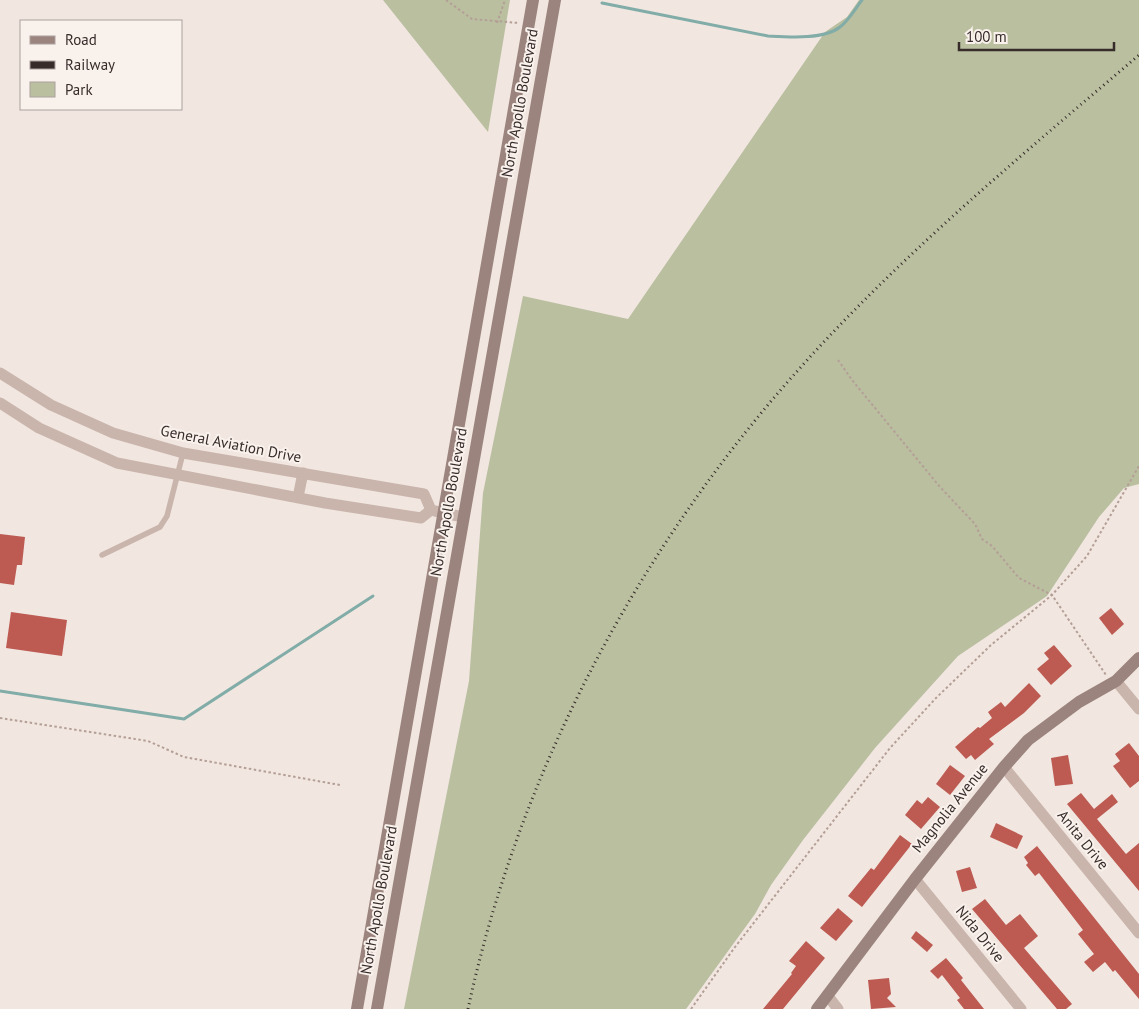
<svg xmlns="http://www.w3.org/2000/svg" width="1139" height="1009" font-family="'PT Sans',sans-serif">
	<rect width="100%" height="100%" fill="#f1e6e0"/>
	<g fill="#babfa0">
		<polygon points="383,0 510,0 488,132"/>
		<polygon points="859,0 1139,0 1139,484 1124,488 1099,517 1047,596 958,656 875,748 803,840 771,885 755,914 686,1009 404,1009 469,681 483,493 523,296 628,319 825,32 847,17"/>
	</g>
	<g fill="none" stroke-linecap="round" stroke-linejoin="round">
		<g stroke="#81aca7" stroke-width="3">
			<path d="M602,3L768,36C787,37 824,40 840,27C849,20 855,9 862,0"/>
			<polyline points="0,691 184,719 373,596"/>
		</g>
	</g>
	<g fill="#bd5b52">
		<polygon points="0,534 25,537 22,565 17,565 14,585 0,583"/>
		<polygon points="1111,608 1124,624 1112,635 1099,618"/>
		<polygon points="11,612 67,620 62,656 6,648"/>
		<polygon points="1054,645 1072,666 1051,685 1037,669 1049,659 1044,653"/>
		<polygon points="1029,683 1041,696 1024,713 989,739 994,744 975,760 971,755 966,759 955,747 978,727 980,728 992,718 988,712 1001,702 1005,707"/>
		<polygon points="1129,743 1139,756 1139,781 1130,788 1113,766 1120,761 1115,754"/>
		<polygon points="1068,755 1073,784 1055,786 1051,758"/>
		<polygon points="950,765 965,776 950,795 936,784"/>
		<polygon points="1081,793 1094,809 1112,794 1118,802 1097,819 1126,854 1139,843 1139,891 1067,804"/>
		<polygon points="928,797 940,807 921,829 905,815 917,800 922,804"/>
		<polygon points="996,823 1023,836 1017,849 990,837"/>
		<polygon points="900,835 912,844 862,907 848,896 871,868 874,870"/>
		<polygon points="1037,846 1139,974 1139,999 1115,970 1113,972 1105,962 1093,972 1084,962 1094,954 1078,934 1083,930 1039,873 1035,876 1026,865 1028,863 1024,857"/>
		<polygon points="970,867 977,888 962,892 956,871"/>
		<polygon points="985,899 1006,925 1020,914 1038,936 1024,948 1072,1004 1066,1009 1057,1009 972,909"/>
		<polygon points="838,908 853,921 836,941 820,928"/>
		<polygon points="916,931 933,945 927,952 911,938"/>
		<polygon points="806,941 825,958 783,1009 763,1009 792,974 791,973 796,966 789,961"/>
		<polygon points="946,958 963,978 961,980 984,1009 964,1009 957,1000 960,998 942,975 938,979 930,971"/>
		<polygon points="889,978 891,994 887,998 896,1007 871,1009 868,980"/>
	</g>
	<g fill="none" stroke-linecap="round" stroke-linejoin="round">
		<g stroke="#b49f96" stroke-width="2" stroke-dasharray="2.5 2.5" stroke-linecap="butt">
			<polyline points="446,0 472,19 519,23"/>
			<polyline points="497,23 505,0"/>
			<polyline points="838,360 852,380 940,487 975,524 982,539 992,546 1019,578 1052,595 1106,675"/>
			<polyline points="0,718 148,741 184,757 340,785"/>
			<polyline points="691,1009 735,947 890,748 936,698 991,645 1052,595 1087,556 1139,466"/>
		</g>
		<polyline stroke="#c9b5ac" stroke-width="5.5" points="102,555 160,527 167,516 183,453"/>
		<g stroke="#c9b5ac" stroke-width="11">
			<polyline points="0,373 51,405 113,433 183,453 424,494 431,510"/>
			<polyline points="0,403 39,428 117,463 325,503 421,518 431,510"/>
			<polyline points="298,497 303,473"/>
			<polyline points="435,511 463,517"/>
			<polyline points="1116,681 1139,709"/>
			<polyline points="1004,767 1139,933"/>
			<polyline points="915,879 1021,1009"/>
			<polyline points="827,995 838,1009"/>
		</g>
		<g stroke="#9c847e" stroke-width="12">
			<polyline points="357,1009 533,0"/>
			<polyline points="377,1009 555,0"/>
			<polyline points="817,1009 915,879 1004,767 1028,740 1079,702 1116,681 1139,658"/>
		</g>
		<path stroke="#372c2a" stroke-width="3" stroke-dasharray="1 4" stroke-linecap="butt" d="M468,1009C519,772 639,547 800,368C903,253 1022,155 1139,55"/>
	</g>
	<g text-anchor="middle" stroke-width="4" stroke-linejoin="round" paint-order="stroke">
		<g font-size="15" fill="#372c2a" stroke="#f9f1ec">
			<text transform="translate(520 103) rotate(-80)" y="5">North Apollo Boulevard</text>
			<text transform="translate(231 444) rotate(11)" y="5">General Aviation Drive</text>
			<text transform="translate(449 502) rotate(-80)" y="5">North Apollo Boulevard</text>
			<text transform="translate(950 808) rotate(-51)" y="5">Magnolia Avenue</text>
			<text transform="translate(1083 840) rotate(51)" y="5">Anita Drive</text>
			<text transform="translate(379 900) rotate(-80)" y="5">North Apollo Boulevard</text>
			<text transform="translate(980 934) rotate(51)" y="5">Nida Drive</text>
		</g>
	</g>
	<rect x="20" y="20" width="162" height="90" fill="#f9f1ec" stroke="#aba29e"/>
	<rect x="30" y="36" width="25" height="8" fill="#9c847e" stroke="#aba29e"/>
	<text x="65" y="45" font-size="15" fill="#372c2a">Road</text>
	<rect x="30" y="61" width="25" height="8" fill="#372c2a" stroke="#aba29e"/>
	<text x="65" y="70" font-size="15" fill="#372c2a">Railway</text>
	<rect x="30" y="82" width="25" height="15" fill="#babfa0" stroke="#aba29e"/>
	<text x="65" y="95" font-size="15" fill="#372c2a">Park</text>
	<path d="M959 42v8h155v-8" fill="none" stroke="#372c2a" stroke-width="2.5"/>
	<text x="966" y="42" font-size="15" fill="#372c2a" stroke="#f9f1ec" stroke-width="4" paint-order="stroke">100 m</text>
</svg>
